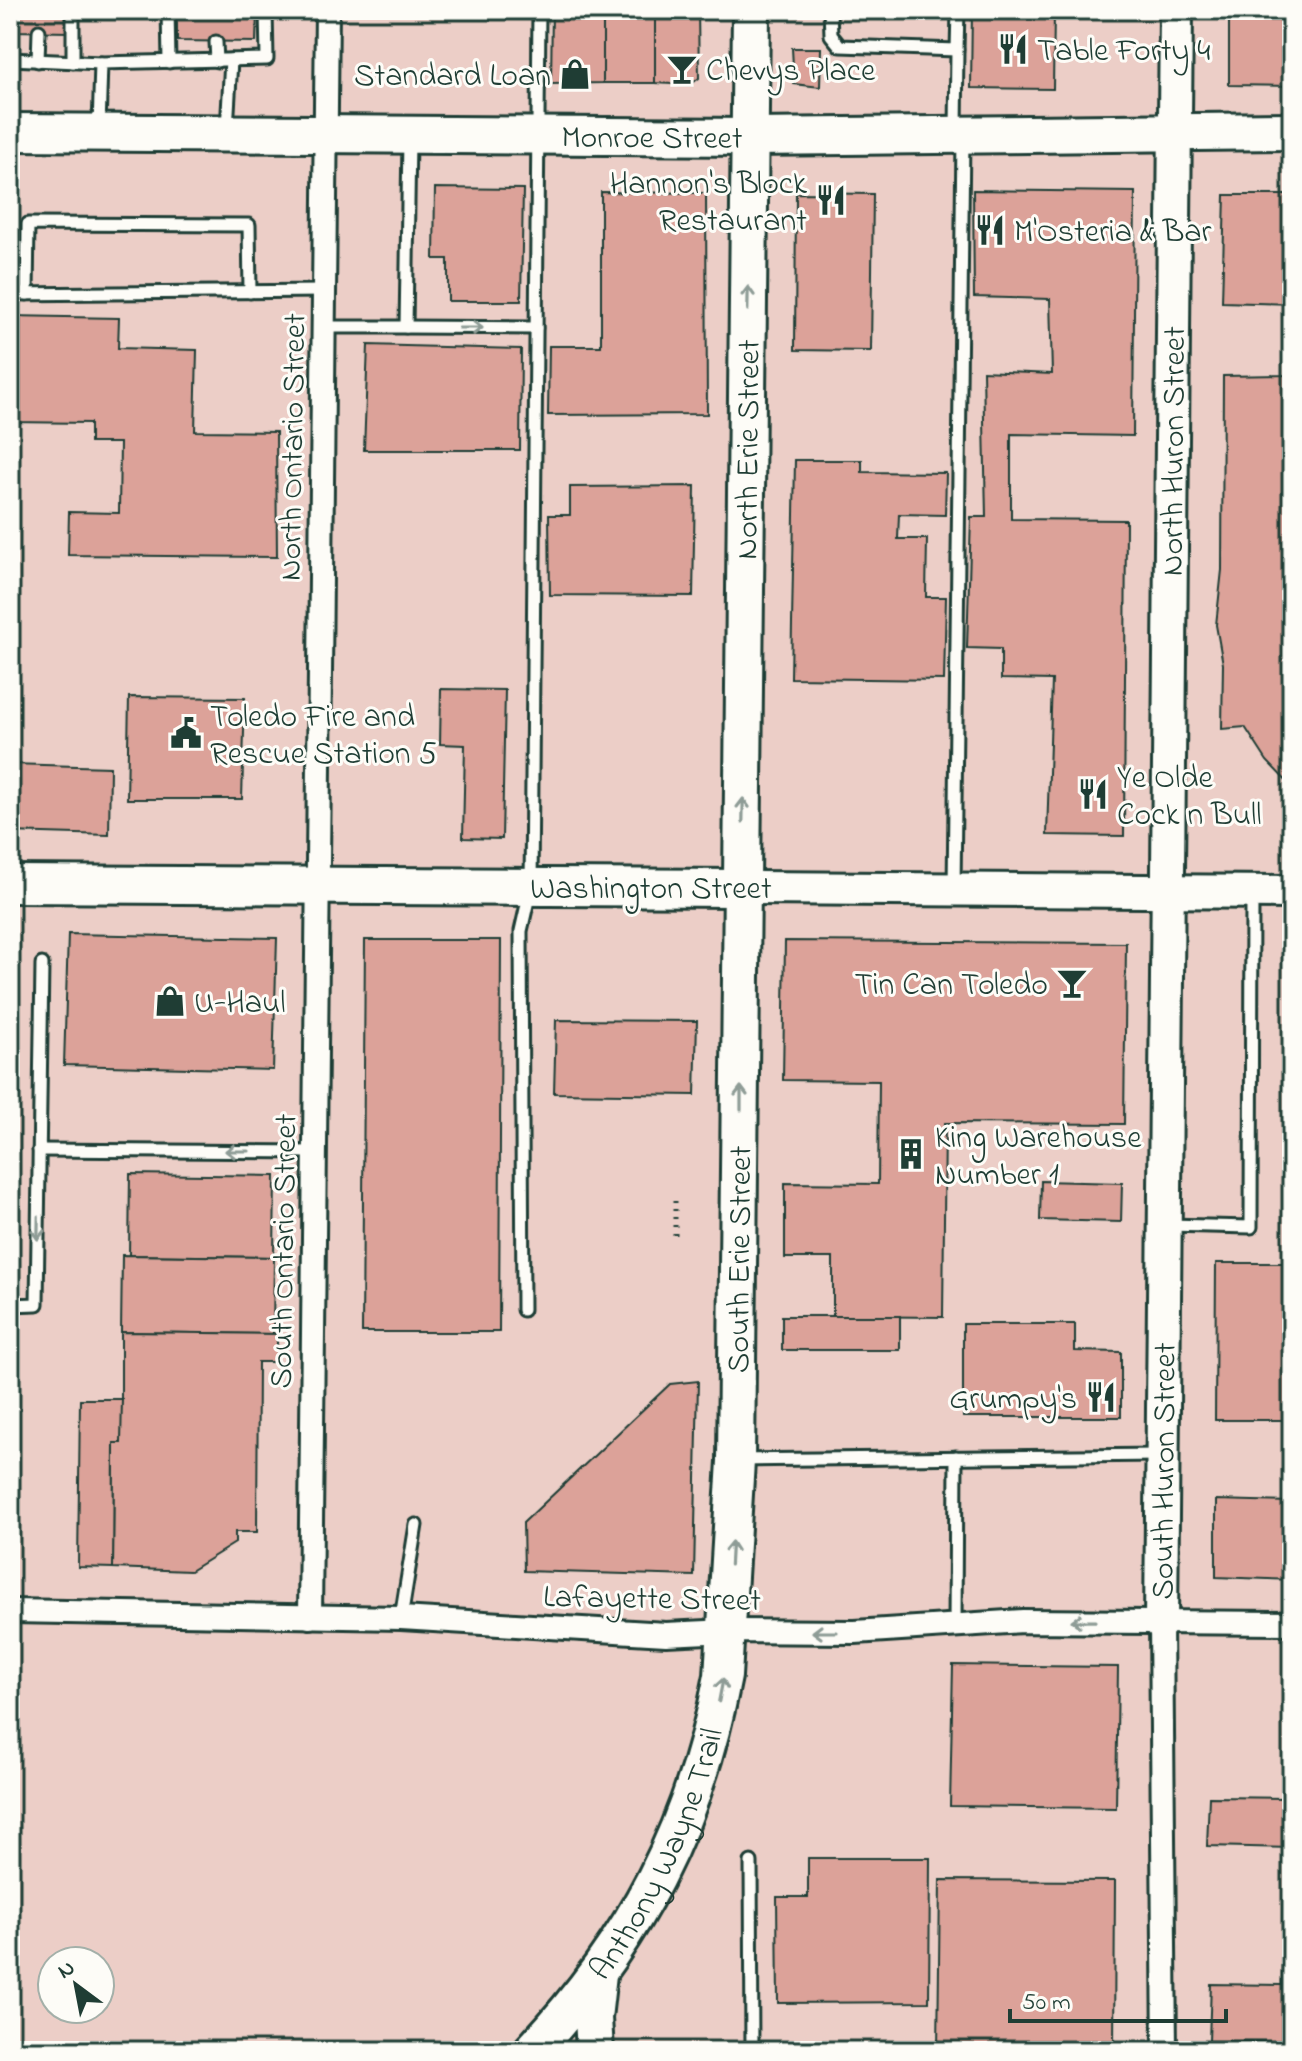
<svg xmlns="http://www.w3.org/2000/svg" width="1302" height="2061" font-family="'Indie Flower',sans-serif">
	<rect width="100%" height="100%" fill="#f3e1db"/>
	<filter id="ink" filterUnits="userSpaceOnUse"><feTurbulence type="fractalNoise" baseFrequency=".0125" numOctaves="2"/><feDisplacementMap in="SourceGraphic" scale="16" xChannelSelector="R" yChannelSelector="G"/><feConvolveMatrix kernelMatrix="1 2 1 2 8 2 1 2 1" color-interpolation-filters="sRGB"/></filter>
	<g filter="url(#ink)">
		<path fill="#eccec7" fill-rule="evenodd" d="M10,10H1292V2051H10ZM52,1961H100V2009H52Z"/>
		<g fill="#dca299" stroke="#1f3d34" stroke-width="2">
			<polygon points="13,10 70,10 69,32 13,31"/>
			<polygon points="177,10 257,10 256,42 177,41"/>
			<polygon points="552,10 603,10 603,83 551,84"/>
			<rect x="603" y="10" width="52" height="73"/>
			<polygon points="655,10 698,10 699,78 690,85 655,83"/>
			<polygon points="972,10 1054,10 1053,89 971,88"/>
			<polygon points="1229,10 1292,10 1292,86 1229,85"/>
			<polygon points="792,48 821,48 820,87 794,84"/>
			<polygon points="435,188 523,189 521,301 448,301 448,259 434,259"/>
			<polygon points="973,190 1135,192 1133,436 1011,434 1011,519 1126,520 1124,836 1047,835 1052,680 1001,679 1001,649 967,648 971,517 986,517 983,371 1052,374 1050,299 974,297"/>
			<polygon points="601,192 706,193 707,414 548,415 549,346 601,346"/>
			<polygon points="796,193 873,194 871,351 795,350"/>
			<polygon points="1225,195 1292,195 1292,304 1222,302"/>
			<polygon points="10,316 119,318 118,348 197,350 195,431 276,432 277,557 68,555 69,512 119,513 120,443 90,443 90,423 10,422"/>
			<polygon points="368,345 521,349 520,450 364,450"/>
			<polygon points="1292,364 1292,787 1267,761 1245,727 1222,729 1223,664 1216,625 1222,570 1223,376 1288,375"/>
			<polygon points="795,460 862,460 862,472 946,473 945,515 899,514 898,539 927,539 926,597 946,597 944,680 791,678"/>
			<polygon points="695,486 693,596 550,595 549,515 570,515 570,487"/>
			<polygon points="441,689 505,690 502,839 463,838 465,745 440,744"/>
			<polygon points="129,697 245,698 242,799 127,799"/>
			<polygon points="10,764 110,767 109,835 10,832"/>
			<polygon points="68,934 277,938 273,1070 64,1065"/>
			<polygon points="365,940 501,940 499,1332 362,1332"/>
			<polygon points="785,941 1126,943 1124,1124 945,1123 943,1317 833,1316 833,1258 785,1258 785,1183 878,1184 879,1081 783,1080"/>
			<polygon points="556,1020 697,1021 695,1095 554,1093"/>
			<polygon points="130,1174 275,1176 274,1257 129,1255"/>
			<polygon points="1041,1181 1122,1183 1121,1222 1040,1220"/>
			<polygon points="122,1255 274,1257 273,1334 121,1332"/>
			<polygon points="1216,1263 1292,1263 1292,1420 1215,1420"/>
			<rect x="782" y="1316" width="118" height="34"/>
			<polygon points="963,1324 1075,1324 1075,1351 1121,1352 1121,1417 963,1417"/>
			<polygon points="121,1332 277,1334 277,1362 258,1362 257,1532 235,1532 235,1543 190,1571 113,1568 114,1443 121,1443"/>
			<polygon points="698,1381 694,1576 524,1571 523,1523 670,1384"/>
			<polygon points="80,1399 122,1399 121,1443 114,1443 113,1568 78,1567"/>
			<polygon points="1216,1500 1292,1502 1292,1580 1216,1577"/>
			<polygon points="953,1665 1118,1667 1116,1808 950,1806"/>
			<polygon points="1209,1797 1292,1798 1292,1848 1207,1846"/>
			<polygon points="808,1858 930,1858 929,2002 778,2003 777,1897 808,1897"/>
			<polygon points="940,1880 1115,1881 1114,2051 938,2051"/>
			<polygon points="1283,1905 1292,1906 1292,2042 1209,2041 1211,1984 1282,1985"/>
		</g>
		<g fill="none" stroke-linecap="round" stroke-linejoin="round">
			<defs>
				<g id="lane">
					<polyline points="73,10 73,62"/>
					<polyline points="168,10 169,62"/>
					<polyline points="830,10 831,35 840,46 957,50 958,10"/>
					<polyline points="216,42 217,61"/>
					<polyline points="10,59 101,63"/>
					<polyline points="38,61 39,31"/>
					<polyline points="99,128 101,63 267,59 266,10"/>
					<polyline points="227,129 231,60"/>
					<polyline points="956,130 957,50"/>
					<polyline points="10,294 324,291"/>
					<polyline points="27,294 28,224 249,225 250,292"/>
					<polyline points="323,327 406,327 409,140"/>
					<polyline points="406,327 536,328"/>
					<polyline points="954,889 963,138"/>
					<polyline points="39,1150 315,1152"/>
					<polyline points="1167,1225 1251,1227 1252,893"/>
					<polyline points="10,1305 37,1304 42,964"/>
					<polyline points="523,1310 521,931 531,887 539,10"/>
					<polyline points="740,1460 1159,1455"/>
					<polyline points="401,1618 416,1525"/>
					<polyline points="955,1625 956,1457"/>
					<polyline points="751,1862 752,2051"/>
				</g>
				<g id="street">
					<polyline points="10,1611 401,1618 666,1634 728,1631 855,1632 1023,1621 1292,1623"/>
					<polyline points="310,1617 327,10"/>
					<polyline points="1161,1623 1165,2051"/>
				</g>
				<g id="secondary">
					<polyline points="743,888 1292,892"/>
					<path id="s1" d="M1161,1623L1176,10"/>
				</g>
				<g id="primary">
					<path id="s2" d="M10,132L749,137L1292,131"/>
					<polyline points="10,884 743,888"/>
					<path id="s3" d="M532,2051C635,1941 695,1825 723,1676L736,1461L751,10"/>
					<polyline points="595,2051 593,2018 598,1974"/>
				</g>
			</defs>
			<use href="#lane" stroke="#1f3d34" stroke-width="17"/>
			<use href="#street" stroke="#1f3d34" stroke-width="28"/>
			<use href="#secondary" stroke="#1f3d34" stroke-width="38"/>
			<use href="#primary" stroke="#1f3d34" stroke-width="42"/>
			<polyline stroke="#1f3d34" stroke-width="5" stroke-dasharray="2 6" stroke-linecap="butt" points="675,1201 675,1240"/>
			<use href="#lane" stroke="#fdfcf7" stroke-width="11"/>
			<use href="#street" stroke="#fdfcf7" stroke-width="22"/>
			<use href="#secondary" stroke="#fdfcf7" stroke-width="32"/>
			<use href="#primary" stroke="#fdfcf7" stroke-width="36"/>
		</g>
		<defs><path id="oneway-shaft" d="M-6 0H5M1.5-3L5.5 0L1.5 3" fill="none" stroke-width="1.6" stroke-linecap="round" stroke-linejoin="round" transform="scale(2)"/></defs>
		<g stroke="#8e9c96">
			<use href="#oneway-shaft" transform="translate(748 298) rotate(-89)"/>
			<use href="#oneway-shaft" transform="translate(471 328)"/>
			<use href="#oneway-shaft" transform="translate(743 810) rotate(-89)"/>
			<use href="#oneway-shaft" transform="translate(741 1098) rotate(-90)"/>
			<use href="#oneway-shaft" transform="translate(237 1151) rotate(-180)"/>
			<use href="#oneway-shaft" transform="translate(38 1228) rotate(91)"/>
			<use href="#oneway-shaft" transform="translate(731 1553) rotate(-87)"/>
			<use href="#oneway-shaft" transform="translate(1083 1621) rotate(-179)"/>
			<use href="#oneway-shaft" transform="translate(824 1632) rotate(-180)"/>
			<use href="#oneway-shaft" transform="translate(721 1690) rotate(-79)"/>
		</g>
	</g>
	<defs>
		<symbol id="restaurant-bare" viewBox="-9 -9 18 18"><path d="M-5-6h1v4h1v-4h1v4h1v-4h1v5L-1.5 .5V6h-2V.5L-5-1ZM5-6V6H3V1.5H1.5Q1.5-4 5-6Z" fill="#1f3d34" stroke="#fdfcf7" stroke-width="2.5" paint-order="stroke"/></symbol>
		<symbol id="bar-bare" viewBox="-9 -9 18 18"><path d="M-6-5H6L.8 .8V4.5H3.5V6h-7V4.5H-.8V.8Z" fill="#1f3d34" stroke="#fdfcf7" stroke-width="2.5" paint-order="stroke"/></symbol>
		<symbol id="shop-bare" viewBox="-9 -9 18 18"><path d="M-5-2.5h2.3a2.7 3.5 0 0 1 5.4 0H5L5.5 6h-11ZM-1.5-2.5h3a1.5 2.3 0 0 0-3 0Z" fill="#1f3d34" stroke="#fdfcf7" stroke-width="2.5" paint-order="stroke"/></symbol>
		<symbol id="civic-bare" viewBox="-9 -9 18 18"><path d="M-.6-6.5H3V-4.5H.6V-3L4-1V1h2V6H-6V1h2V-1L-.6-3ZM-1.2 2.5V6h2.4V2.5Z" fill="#1f3d34" stroke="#fdfcf7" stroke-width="2.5" paint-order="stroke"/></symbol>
		<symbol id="building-bare" viewBox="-9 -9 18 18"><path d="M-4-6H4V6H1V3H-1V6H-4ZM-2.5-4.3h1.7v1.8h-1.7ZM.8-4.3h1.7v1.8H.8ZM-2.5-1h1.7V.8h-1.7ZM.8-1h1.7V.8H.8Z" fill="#1f3d34" stroke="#fdfcf7" stroke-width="2.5" paint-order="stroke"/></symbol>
	</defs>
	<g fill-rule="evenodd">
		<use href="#restaurant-bare" x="991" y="27" width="44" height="44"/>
		<use href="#bar-bare" x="660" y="47" width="44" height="44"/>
		<use href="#shop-bare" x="553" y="52" width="44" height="44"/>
		<use href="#restaurant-bare" x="809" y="178" width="44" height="44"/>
		<use href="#restaurant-bare" x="968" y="208" width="44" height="44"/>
		<use href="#civic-bare" x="164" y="711" width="44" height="44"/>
		<use href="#restaurant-bare" x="1071" y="772" width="44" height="44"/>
		<use href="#bar-bare" x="1050" y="961" width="44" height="44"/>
		<use href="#shop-bare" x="148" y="979" width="44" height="44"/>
		<use href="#building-bare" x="889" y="1132" width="44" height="44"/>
		<use href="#restaurant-bare" x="1079" y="1375" width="44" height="44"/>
	</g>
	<g text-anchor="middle" stroke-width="6" stroke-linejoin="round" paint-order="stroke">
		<g font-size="32" fill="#1f3d34" stroke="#fdfcf7" text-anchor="start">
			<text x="1037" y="60">Table Forty 4</text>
			<text x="706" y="80">Chevys Place</text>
			<text x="551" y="85" text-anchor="end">Standard Loan</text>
			<text x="807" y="193" text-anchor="end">Hannon's Block<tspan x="807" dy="37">Restaurant</tspan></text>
			<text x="1014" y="241">M'Osteria &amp; Bar</text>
			<text x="210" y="726">Toledo Fire and<tspan x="210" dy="37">Rescue Station 5</tspan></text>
			<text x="1117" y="787">Ye Olde<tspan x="1117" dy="37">Cock n Bull</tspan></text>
			<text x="1048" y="994" text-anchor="end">Tin Can Toledo</text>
			<text x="194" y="1012">U-Haul</text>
			<text x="935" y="1147">King Warehouse<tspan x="935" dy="37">Number 1</tspan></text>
			<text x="1077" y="1408" text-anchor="end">Grumpy's</text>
		</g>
		<g font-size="32" fill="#1f3d34" stroke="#fdfcf7">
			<text dy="11" stroke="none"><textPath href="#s2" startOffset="642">Monroe Street</textPath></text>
			<text transform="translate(291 447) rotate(-89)" y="11">North Ontario Street</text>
			<text dy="11" stroke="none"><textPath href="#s3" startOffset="1654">North Erie Street</textPath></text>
			<text dy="11" stroke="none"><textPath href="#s1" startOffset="1172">North Huron Street</textPath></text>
			<text x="651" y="898">Washington Street</text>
			<text transform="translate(282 1251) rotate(-89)" y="11">South Ontario Street</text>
			<text dy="11" stroke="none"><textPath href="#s3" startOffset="844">South Erie Street</textPath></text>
			<text dy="11" stroke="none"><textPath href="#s1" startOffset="152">South Huron Street</textPath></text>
			<text transform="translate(652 1597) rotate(1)" y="11">Lafayette Street</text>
			<text dy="11" stroke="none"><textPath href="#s3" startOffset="236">Anthony Wayne Trail</textPath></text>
		</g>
	</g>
	<rect width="1302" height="2061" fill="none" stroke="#fdfcf7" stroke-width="40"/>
	<rect x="20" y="20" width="1262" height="2021" fill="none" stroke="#1f3d34" stroke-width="3" filter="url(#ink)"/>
	<g transform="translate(76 1985) rotate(328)"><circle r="38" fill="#fdfcf7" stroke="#a4b0a9" stroke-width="2"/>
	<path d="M0-6L14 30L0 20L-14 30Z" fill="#1f3d34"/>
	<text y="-12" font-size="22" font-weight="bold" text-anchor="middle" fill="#1f3d34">N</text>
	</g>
	<path d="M1010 2009v12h216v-12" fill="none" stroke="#1f3d34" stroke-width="4"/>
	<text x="1022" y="2009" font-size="24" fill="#1f3d34" stroke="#fdfcf7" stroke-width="6" paint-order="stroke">50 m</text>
</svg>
